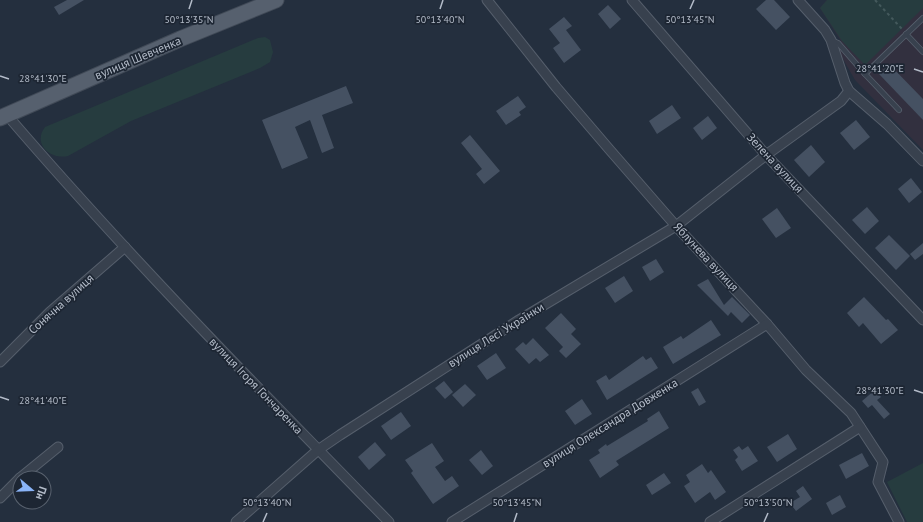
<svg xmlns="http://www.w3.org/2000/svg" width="923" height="522" font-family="'PT Sans',sans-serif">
	<rect width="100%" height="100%" fill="#242f3e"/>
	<polygon fill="#32303f" points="827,0 923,0 923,150 855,80 835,45 841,41 820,8"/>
	<g fill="#263c3f">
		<polygon points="827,0 923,0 923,8 865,65 842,41 820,8"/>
		<path d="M265,37L270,40L273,52L270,62L260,68L131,121L68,156C51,160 32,144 45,127L258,38Z"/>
		<polygon points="923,463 923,522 907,522 887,482"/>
	</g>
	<g fill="#455162">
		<polygon points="67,0 84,0 59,15 54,7"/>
		<polygon points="766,0 774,0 790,17 776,30 756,9"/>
		<polygon points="608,5 621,19 610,29 598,14"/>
		<polygon points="564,17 572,26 566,30 581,50 564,63 553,48 560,43 549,29"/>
		<polygon points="889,64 923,99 923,120 879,74"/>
		<polygon points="346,86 353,103 322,115 334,148 322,153 310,120 295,127 308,158 282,169 262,120"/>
		<polygon points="518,96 526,107 519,112 521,115 506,125 496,111"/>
		<polygon points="672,105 681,118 657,134 649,121"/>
		<polygon points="708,116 717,128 702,140 693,128"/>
		<polygon points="856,120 870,137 854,150 840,133"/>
		<polygon points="470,135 500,171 484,184 476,174 482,169 461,143"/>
		<polygon points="811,145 825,162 809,177 794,160"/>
		<polygon points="911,178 922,192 909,203 898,189"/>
		<polygon points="867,207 879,221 865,234 852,220"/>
		<polygon points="777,208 791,228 776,238 762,219"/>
		<polygon points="889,235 910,256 896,270 875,248"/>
		<polygon points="923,243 923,254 915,260 910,254"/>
		<polygon points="656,259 664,272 650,281 642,267"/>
		<polygon points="624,276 633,291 615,303 605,288"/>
		<polygon points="708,279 724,305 732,297 750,315 742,323 731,312 728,316 697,285"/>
		<polygon points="864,297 886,320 888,319 898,330 881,344 863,323 859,327 847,313"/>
		<polygon points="561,313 576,329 571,334 581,344 566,358 559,351 563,347 545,328"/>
		<polygon points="711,320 721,335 673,364 663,347 681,336 683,339"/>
		<polygon points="533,338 549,355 540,362 536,358 529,364 515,349 523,342 526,345"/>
		<polygon points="496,353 506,368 487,380 477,366"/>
		<polygon points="643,356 646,360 651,357 658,368 607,400 596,381 606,375 609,380"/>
		<polygon points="444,381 453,392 445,399 435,388"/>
		<polygon points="465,384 476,395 463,407 452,395"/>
		<polygon points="698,388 706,402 699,406 691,392"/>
		<polygon points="875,390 881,397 877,400 890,414 884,419 872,405 868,408 862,401"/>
		<polygon points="582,399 592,414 575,425 565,411"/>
		<polygon points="659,411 669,428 616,461 619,465 600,478 589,460 600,453 598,450 606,444 607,446 648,421 647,419"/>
		<polygon points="401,412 411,426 391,440 381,426"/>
		<polygon points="788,434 797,449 777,462 767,447"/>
		<polygon points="375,442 386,455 369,470 358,457"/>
		<polygon points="432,443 444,461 435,467 445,481 452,476 459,486 433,504 411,473 413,471 405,460"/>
		<polygon points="739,446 742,450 748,446 758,461 742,471 735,460 738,457 733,450"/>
		<polygon points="481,450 493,466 482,475 469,460"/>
		<polygon points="862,453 869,466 846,479 839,465"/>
		<polygon points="702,464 708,473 711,470 726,492 715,500 710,492 695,503 684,486 690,482 686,475"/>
		<polygon points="664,473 671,483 652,495 646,485"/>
		<polygon points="803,486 812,499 796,511 790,503 800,497 796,491"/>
		<polygon points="840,495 846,507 832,515 826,503"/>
	</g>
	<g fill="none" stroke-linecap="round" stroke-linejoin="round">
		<defs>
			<g id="service">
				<polyline points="906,34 923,52"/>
				<polyline points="831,40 838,43 865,74 899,110"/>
				<polyline points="865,74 923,18"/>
			</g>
			<g id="minor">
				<polyline points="487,0 556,87 609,149 676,226 767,324 806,370 851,413 883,462 878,482 899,522"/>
				<polyline points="632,0 766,155 923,320"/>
				<polyline points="798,0 825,30 831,40 845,83 849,91 887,124 923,161"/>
				<path d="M7,115C128,256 259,389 389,522"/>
				<polyline points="0,362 50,312 125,247"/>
				<polyline points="20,478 58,447"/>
				<polyline points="0,498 20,478"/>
				<polyline points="236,522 318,450 340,435 519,320 676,226 766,155 841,101 849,91"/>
				<polyline points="452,522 767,324"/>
				<polyline points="710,522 860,427"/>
			</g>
			<polyline id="primary" points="0,118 180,39 276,0"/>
		</defs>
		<use href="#service" stroke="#565f6c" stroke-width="6"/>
		<use href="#minor" stroke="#565f6c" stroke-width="11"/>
		<use href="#primary" stroke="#414a57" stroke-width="17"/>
		<polyline stroke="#44595c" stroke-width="2" stroke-dasharray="3 3" stroke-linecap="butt" points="875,0 902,29"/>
		<use href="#service" stroke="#38414e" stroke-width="4.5"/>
		<use href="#minor" stroke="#38414e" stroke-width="9"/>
		<use href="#primary" stroke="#56606e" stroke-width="15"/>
	</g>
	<path fill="none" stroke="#b4bcc9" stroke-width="1.5" d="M189,9L192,0M440,9L443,0M690,9L694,0M914,69L923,72M0,76L9,79M914,390L923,393M0,397L9,400M263,522L267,513M514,522L517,513M764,522L768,513"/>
	<g text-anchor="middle" stroke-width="3.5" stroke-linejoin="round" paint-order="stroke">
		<g font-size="12" fill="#b4bcc9" stroke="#1d2633">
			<text transform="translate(138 58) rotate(-23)" y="4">вулиця Шевченка</text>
			<text transform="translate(775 163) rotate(47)" y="4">Зелена вулиця</text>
			<text transform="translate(706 257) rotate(47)" y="4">Яблунева вулиця</text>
			<text transform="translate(61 304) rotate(-42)" y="4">Сонячна вулиця</text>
			<text transform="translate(496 335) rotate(-32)" y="4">вулиця Лесі Українки</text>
			<text transform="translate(256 386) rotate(46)" y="4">вулиця Ігоря Гончаренка</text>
			<text transform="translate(610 423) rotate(-32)" y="4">вулиця Олександра Довженка</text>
		</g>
	</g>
	<g font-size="10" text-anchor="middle" fill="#b4bcc9" stroke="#1d2633" stroke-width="3.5" stroke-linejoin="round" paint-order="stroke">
		<text x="189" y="23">50°13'35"N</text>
		<text x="440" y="23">50°13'40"N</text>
		<text x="690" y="23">50°13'45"N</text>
		<text x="880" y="72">28°41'20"E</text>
		<text x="43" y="82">28°41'30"E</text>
		<text x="880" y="394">28°41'30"E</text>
		<text x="43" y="404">28°41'40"E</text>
		<text x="267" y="506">50°13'40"N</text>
		<text x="517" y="506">50°13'45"N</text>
		<text x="768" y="506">50°13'50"N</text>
	</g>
	<g transform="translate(32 490) rotate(109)"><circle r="19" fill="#1d2633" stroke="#59626f"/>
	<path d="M0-3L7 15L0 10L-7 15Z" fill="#8ab4f8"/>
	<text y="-6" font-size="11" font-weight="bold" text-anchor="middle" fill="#b4bcc9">Пн</text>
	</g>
</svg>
